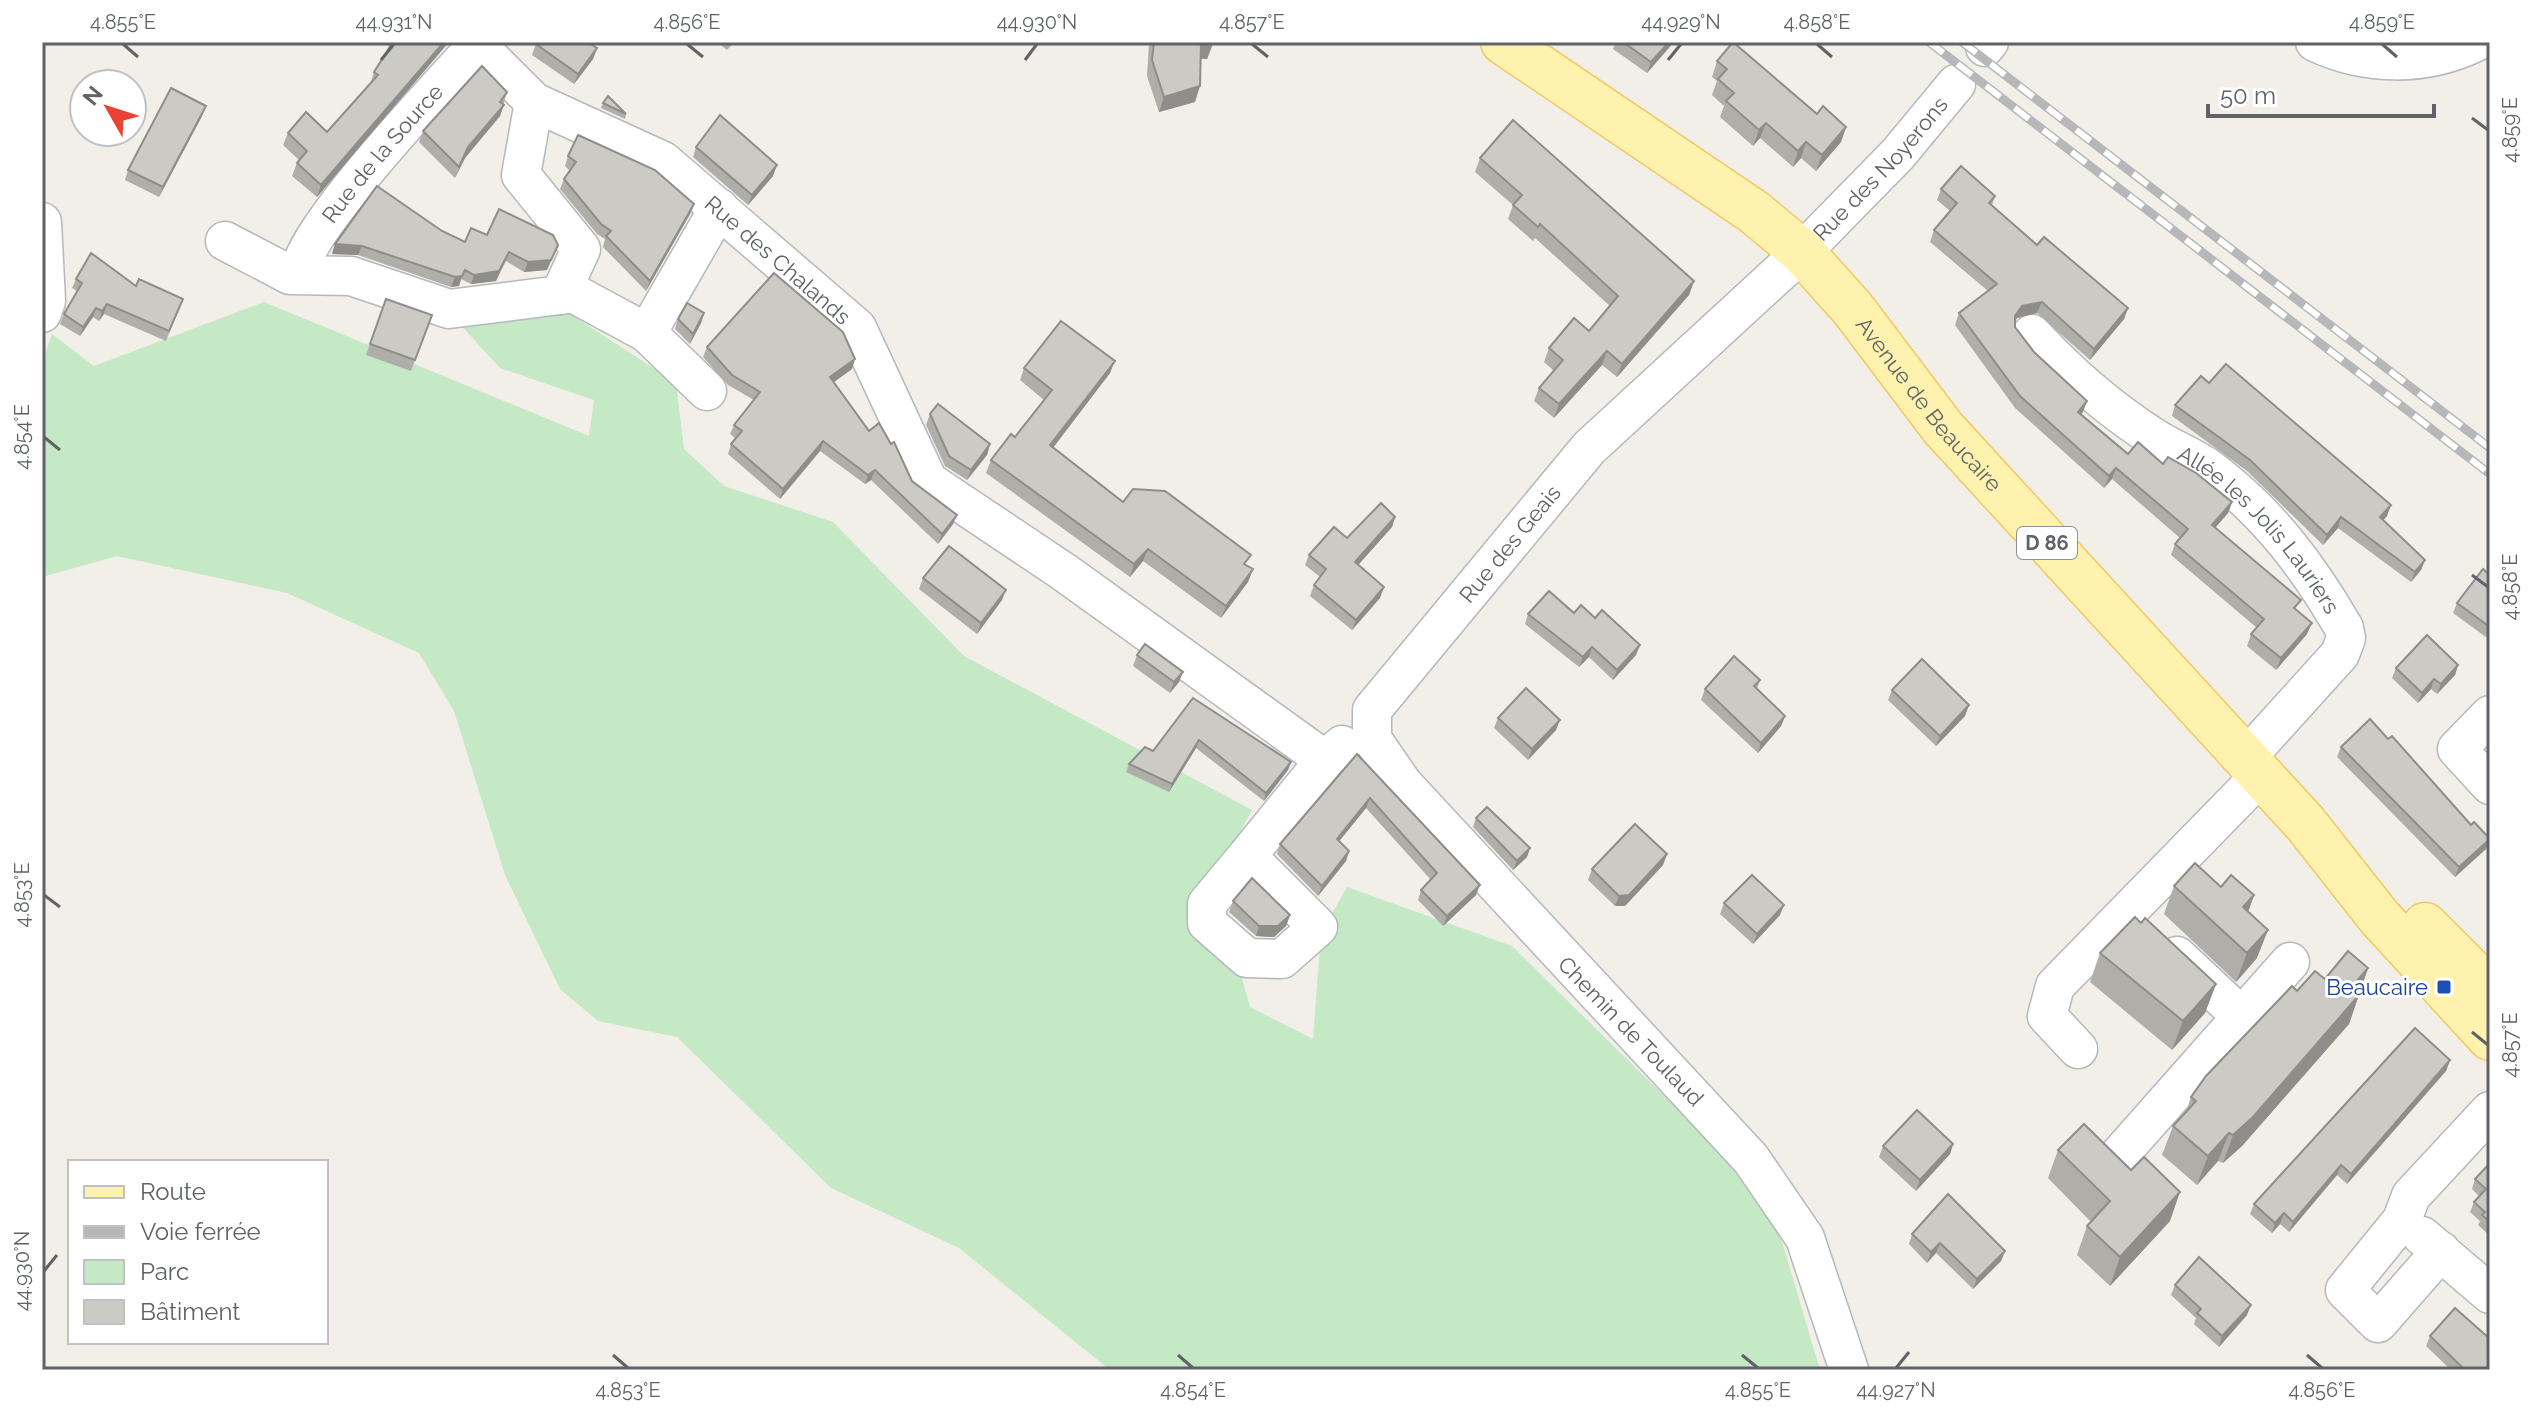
<svg xmlns="http://www.w3.org/2000/svg" width="2532" height="1412" font-family="Raleway,sans-serif">
	<rect width="100%" height="100%" fill="#f1efe8"/>
	<polygon fill="#c5e8c5" points="264,302 589,436 594,400 500,368 457,321 566,311 676,383 684,449 724,486 833,522 964,656 1252,810 1192,921 1240,972 1250,1007 1313,1039 1321,934 1347,887 1512,946 1725,1156 1781,1238 1820,1370 1110,1370 959,1248 831,1188 677,1037 598,1021 560,989 505,875 454,711 419,653 287,593 117,556 42,577 42,363 52,334 94,366"/>
	<g fill="none" stroke-linecap="round" stroke-linejoin="round">
		<defs>
			<g id="minor">
				<path d="M2315,42C2366,66 2425,67 2476,42"/>
				<path id="s1" d="M477,45L534,102L663,161L857,328L928,481L1064,572L1325,760"/>
				<polyline points="1985,47 1989,42"/>
				<polyline points="534,102 521,175 581,249 560,295 573,293 647,333 707,391"/>
				<polyline points="42,222 46,301 42,313"/>
				<polyline points="225,241 290,275 351,276 449,309 560,295"/>
				<path id="s2" d="M299,274C303,229 443,83 480,42"/>
				<polyline points="647,333 719,208"/>
				<path id="s3" d="M2032,334C2066,371 2110,409 2153,437C2171,449 2194,457 2211,470C2269,514 2308,566 2344,628L2346,638L2340,654L2245,759"/>
				<polyline points="2490,715 2457,749 2490,785"/>
				<polyline points="1247,856 1207,904 1207,923 1247,958 1282,959 1318,927 1247,856 1325,760 1342,745"/>
				<polyline points="2177,956 2242,1017"/>
				<polyline points="2078,1049 2047,1016 2055,986 2261,775"/>
				<polyline points="2114,1161 2290,962"/>
				<polyline points="2422,1236 2490,1294"/>
				<polyline points="2441,1251 2378,1323 2345,1290 2402,1220 2411,1196 2490,1111"/>
				<path id="s4" d="M1849,1370L1805,1238L1751,1159L1403,784L1372,739V710L1589,448L1802,252L1898,154L1956,84"/>
			</g>
			<g id="major">
				<path id="s5" d="M1503,42L1754,212L1802,252L1853,309L1943,428L2305,823L2379,917L2490,1038"/>
				<polyline points="2425,925 2490,990"/>
			</g>
		</defs>
		<use href="#minor" stroke="#b5b8bc" stroke-width="41"/>
		<use href="#major" stroke="#f2c960" stroke-width="47"/>
		<use href="#minor" stroke="#fff" stroke-width="38"/>
		<use href="#major" stroke="#fff2af" stroke-width="44"/>
		<defs>
			<g id="rail">
				<polyline points="1929,42 2490,474"/>
				<polyline points="1962,42 2490,448"/>
			</g>
		</defs>
		<use href="#rail" stroke="#b6b7b8" stroke-width="9"/>
		<use href="#rail" stroke="#fff" stroke-width="6" stroke-dasharray="18" stroke-linecap="butt"/>
	</g>
	<g fill="#afaea9">
		<polygon points="383,42 449,42 317,197 292,176 297,163 299,160 283,145 288,133 327,132 370,85 374,72 390,47"/>
		<polygon points="717,42 734,42 727,50"/>
		<polygon points="1149,42 1213,42 1207,59 1201,59 1195,102 1159,112 1147,76"/>
		<polygon points="1616,42 1674,42 1647,73 1613,49"/>
		<polygon points="536,44 597,48 593,59 574,84 532,55"/>
		<polygon points="1717,61 1817,114 1846,127 1841,142 1816,171 1801,158 1793,167 1760,138 1753,146 1720,117 1724,106 1712,95 1717,81 1712,77"/>
		<polygon points="507,92 500,116 465,158 455,178 419,142 423,131"/>
		<polygon points="603,103 626,114 625,119 601,108"/>
		<polygon points="202,116 159,197 125,180 128,170"/>
		<polygon points="696,147 773,176 748,205 693,157"/>
		<polygon points="568,156 694,204 690,214 646,291 603,247 605,239 597,234 560,189 564,179 570,171 565,166"/>
		<polygon points="1480,158 1694,281 1689,295 1617,377 1602,365 1554,418 1534,401 1539,388 1554,371 1544,362 1549,348 1589,331 1610,306 1535,238 1533,241 1508,219 1513,205 1475,172"/>
		<polygon points="1941,189 1995,196 1992,205 2037,245 2128,308 2124,319 2090,360 2037,313 2017,318 2015,321 2015,327 2034,352 2087,401 2081,414 2128,454 2163,464 2232,502 2228,513 2215,528 2297,610 2307,634 2276,670 2247,646 2251,634 2257,628 2171,555 2175,544 2180,538 2112,479 2104,488 2015,408 1955,325 1959,313 1988,291 1930,242 1934,230 1950,211 1937,200"/>
		<polygon points="487,235 558,245 547,270 524,272 506,261 496,281 471,284 461,279 459,286 451,287 358,255 332,254 335,244 465,242"/>
		<polygon points="76,279 136,286 183,299 166,341 104,314 99,321 93,317 80,336 60,324 64,314 77,291 72,288"/>
		<polygon points="386,299 432,315 411,371 366,355"/>
		<polygon points="704,313 701,323 690,344 675,329 678,319"/>
		<polygon points="707,347 852,369 834,382 869,431 912,481 957,515 953,524 938,544 871,480 865,484 820,451 780,499 728,454 731,444 736,439 730,434 734,425 754,400 728,385 703,357"/>
		<polygon points="1024,368 1110,373 1053,448 1123,502 1253,569 1248,582 1221,618 1143,561 1130,577 986,473 991,460 1015,437 1044,400 1020,380"/>
		<polygon points="2175,405 2387,516 2383,520 2425,560 2421,570 2411,582 2338,528 2323,545 2247,471 2172,416"/>
		<polygon points="930,414 990,444 987,455 967,480 945,466 926,425"/>
		<polygon points="1395,517 1392,527 1358,565 1380,598 1352,630 1310,596 1314,585 1320,577 1305,565 1309,555"/>
		<polygon points="2490,575 2490,640 2453,613 2457,603"/>
		<polygon points="923,578 1002,600 977,634 919,589"/>
		<polygon points="1574,613 1636,655 1613,680 1589,657 1579,667 1525,624 1528,614"/>
		<polygon points="1137,655 1179,682 1170,693 1133,666"/>
		<polygon points="2458,665 2455,675 2437,694 2431,689 2418,703 2392,678 2396,668"/>
		<polygon points="1760,680 1757,689 1785,716 1781,726 1758,753 1701,700 1705,689"/>
		<polygon points="1892,690 1965,716 1936,746 1888,700"/>
		<polygon points="1193,698 1291,762 1288,770 1264,801 1196,748 1169,792 1126,772 1129,764 1153,751"/>
		<polygon points="1498,718 1556,730 1528,760 1494,728"/>
		<polygon points="2341,747 2486,849 2455,877 2337,757"/>
		<polygon points="1357,754 1476,895 1443,926 1418,900 1421,890 1431,880 1366,808 1339,841 1349,851 1346,861 1318,896 1277,854 1280,844"/>
		<polygon points="1476,818 1530,848 1527,857 1513,870 1473,827"/>
		<polygon points="1667,854 1663,865 1625,906 1615,906 1588,880 1592,869"/>
		<polygon points="2174,886 2221,887 2254,895 2248,912 2257,958 2236,982 2164,914"/>
		<polygon points="1233,901 1290,915 1286,926 1274,937 1256,936 1229,912"/>
		<polygon points="1724,903 1780,915 1753,944 1720,914"/>
		<polygon points="2100,953 2216,984 2205,1013 2172,1050 2090,982"/>
		<polygon points="2368,968 2349,1024 2242,1146 2223,1163 2218,1161 2197,1185 2162,1155 2173,1126 2186,1112 2191,1097 2297,991 2325,979"/>
		<polygon points="2450,1060 2446,1071 2347,1184 2337,1175 2289,1232 2280,1224 2272,1233 2250,1214 2254,1204"/>
		<polygon points="1953,1144 1950,1154 1916,1191 1879,1157 1883,1146"/>
		<polygon points="2058,1150 2170,1221 2110,1286 2077,1255 2087,1226 2091,1222 2048,1178"/>
		<polygon points="2490,1163 2490,1236 2478,1225 2480,1221 2470,1212 2474,1202 2479,1196 2472,1189 2475,1179"/>
		<polygon points="1912,1234 2005,1251 2001,1261 1973,1289 1936,1253 1927,1263 1909,1244"/>
		<polygon points="2175,1285 2247,1315 2219,1347 2194,1324 2196,1318 2171,1295"/>
		<polygon points="2430,1336 2490,1370 2451,1370 2426,1346"/>
	</g>
	<g fill="#8f8d8a">
		<polygon points="444,42 449,42 317,197 321,185"/>
		<polygon points="1669,42 1674,42 1647,73 1651,62"/>
		<polygon points="1201,43 1213,44 1207,59 1196,58"/>
		<polygon points="597,48 593,59 574,84 578,74"/>
		<polygon points="1200,86 1195,102 1159,112 1164,97"/>
		<polygon points="504,105 500,116 465,158 455,178 468,147"/>
		<polygon points="206,106 202,116 159,197 163,187"/>
		<polygon points="1766,123 1760,138 1753,146 1759,130"/>
		<polygon points="1846,127 1841,142 1816,171 1822,155"/>
		<polygon points="1806,142 1801,158 1793,167 1798,151"/>
		<polygon points="777,165 773,176 748,205 752,195"/>
		<polygon points="694,204 690,214 646,291 650,281"/>
		<polygon points="335,244 362,246 358,255 332,254"/>
		<polygon points="558,245 547,270 524,272 528,262"/>
		<polygon points="509,252 496,281 471,284 474,275"/>
		<polygon points="462,276 459,286 451,287 455,277"/>
		<polygon points="1694,281 1689,295 1617,377 1622,364"/>
		<polygon points="2042,302 2037,313 2017,318 2011,327 2015,316 2022,306"/>
		<polygon points="107,304 104,314 99,321 102,311"/>
		<polygon points="96,308 93,317 80,336 83,327"/>
		<polygon points="2128,308 2124,319 2090,360 2094,349"/>
		<polygon points="704,313 701,323 690,344 693,334"/>
		<polygon points="1607,351 1602,365 1554,418 1559,404"/>
		<polygon points="855,359 852,369 827,387 830,377"/>
		<polygon points="1115,361 1110,373 1045,458 1050,445"/>
		<polygon points="2087,401 2083,412 2074,423 2078,412"/>
		<polygon points="823,441 820,451 780,499 783,489"/>
		<polygon points="990,444 987,455 967,480 971,470"/>
		<polygon points="2116,468 2112,479 2104,488 2109,476"/>
		<polygon points="875,470 871,480 865,484 868,475"/>
		<polygon points="2232,502 2228,513 2208,536 2212,525"/>
		<polygon points="2391,505 2387,516 2377,528 2380,517"/>
		<polygon points="957,515 953,524 938,544 942,534"/>
		<polygon points="1395,517 1392,527 1351,573 1355,562"/>
		<polygon points="2341,517 2338,528 2323,545 2327,535"/>
		<polygon points="1148,549 1143,561 1130,577 1134,564"/>
		<polygon points="2425,560 2421,570 2411,582 2415,572"/>
		<polygon points="1253,569 1248,582 1221,618 1226,606"/>
		<polygon points="1384,587 1380,598 1352,630 1356,620"/>
		<polygon points="1006,590 1002,600 977,634 981,623"/>
		<polygon points="2312,623 2307,634 2276,670 2281,658"/>
		<polygon points="1640,645 1636,655 1613,680 1617,670"/>
		<polygon points="1592,647 1589,657 1579,667 1583,657"/>
		<polygon points="2458,665 2455,675 2437,694 2441,684"/>
		<polygon points="1183,672 1179,682 1170,693 1174,682"/>
		<polygon points="2434,679 2431,689 2418,703 2422,693"/>
		<polygon points="1969,705 1965,716 1936,746 1940,736"/>
		<polygon points="1785,716 1781,726 1758,753 1761,743"/>
		<polygon points="1560,720 1556,730 1528,760 1532,749"/>
		<polygon points="1199,740 1196,748 1169,792 1172,784"/>
		<polygon points="1291,762 1288,770 1264,801 1266,793"/>
		<polygon points="1370,798 1366,808 1333,849 1337,839"/>
		<polygon points="2490,839 2486,849 2455,877 2459,867"/>
		<polygon points="1530,848 1527,857 1513,870 1517,861"/>
		<polygon points="1349,851 1346,861 1318,896 1322,886"/>
		<polygon points="1667,854 1663,865 1625,906 1615,906 1619,896"/>
		<polygon points="1480,885 1476,895 1443,926 1447,916"/>
		<polygon points="2254,895 2244,924 2243,907"/>
		<polygon points="1784,905 1780,915 1753,944 1757,934"/>
		<polygon points="1290,915 1286,926 1274,937 1256,936 1259,926"/>
		<polygon points="2268,930 2257,958 2236,982 2247,953"/>
		<polygon points="2368,968 2349,1024 2242,1146 2223,1163 2233,1135"/>
		<polygon points="2216,984 2205,1013 2172,1050 2183,1021"/>
		<polygon points="2450,1060 2446,1071 2347,1184 2351,1174"/>
		<polygon points="2229,1133 2218,1161 2197,1185 2208,1156"/>
		<polygon points="1953,1144 1950,1154 1916,1191 1920,1180"/>
		<polygon points="2341,1165 2337,1175 2289,1232 2293,1222"/>
		<polygon points="2180,1192 2170,1221 2110,1286 2120,1257"/>
		<polygon points="2284,1213 2280,1224 2272,1233 2275,1223"/>
		<polygon points="1940,1243 1936,1253 1927,1263 1931,1252"/>
		<polygon points="2005,1251 2001,1261 1973,1289 1977,1279"/>
		<polygon points="2251,1305 2247,1315 2219,1347 2222,1336"/>
	</g>
	<g fill="#cccac5" stroke="#8f8d8a" stroke-width="2">
		<polygon points="393,42 444,42 321,185 297,163 307,151 288,133 306,112 327,132 378,75 374,72"/>
		<polygon points="537,42 587,42 597,48 578,74 536,44"/>
		<polygon points="1154,42 1213,42 1213,44 1201,43 1200,86 1164,97 1152,60"/>
		<polygon points="1623,42 1669,42 1651,62"/>
		<polygon points="1733,42 1817,114 1823,106 1846,127 1822,155 1806,142 1798,151 1766,123 1759,130 1726,101 1734,93 1718,79 1727,69 1717,61"/>
		<polygon points="482,66 507,92 500,102 504,105 468,147 459,167 423,131"/>
		<polygon points="171,88 206,106 163,187 128,170"/>
		<polygon points="608,96 626,114 603,103"/>
		<polygon points="720,115 777,165 752,195 696,147"/>
		<polygon points="1513,120 1694,281 1622,364 1607,351 1559,404 1539,388 1563,360 1549,348 1574,318 1589,331 1618,296 1540,224 1538,227 1513,205 1522,195 1480,158"/>
		<polygon points="578,135 655,170 694,204 650,281 606,236 611,231 601,224 564,179 576,162 568,156"/>
		<polygon points="1961,166 1995,196 1989,203 2037,245 2044,237 2128,308 2094,349 2042,302 2022,306 2015,316 2015,327 2034,352 2087,401 2078,412 2128,454 2138,442 2163,464 2168,457 2196,473 2232,502 2212,525 2301,600 2294,608 2312,623 2281,658 2251,634 2264,619 2175,544 2188,529 2116,468 2109,476 2020,396 1959,313 1997,284 1934,230 1957,203 1941,189"/>
		<polygon points="377,186 442,231 465,242 471,228 487,235 499,209 553,235 558,245 551,260 528,262 509,252 499,271 474,275 465,270 462,276 455,277 362,246 335,244"/>
		<polygon points="91,253 136,286 139,279 183,299 169,331 107,304 102,311 96,308 83,327 64,314 82,283 76,279"/>
		<polygon points="774,273 843,332 855,359 830,377 869,431 879,423 891,444 894,442 912,481 957,515 942,534 875,470 868,475 823,441 783,489 731,444 742,431 734,425 760,392 732,375 707,347"/>
		<polygon points="386,299 432,315 415,360 370,344"/>
		<polygon points="687,303 704,313 693,334 678,319"/>
		<polygon points="1061,321 1115,361 1050,445 1123,502 1133,489 1165,491 1251,555 1244,564 1253,569 1226,606 1148,549 1134,564 991,460 1011,434 1015,437 1052,390 1024,368"/>
		<polygon points="2226,364 2391,505 2380,517 2425,560 2415,572 2341,517 2327,535 2250,460 2175,405 2201,376 2209,383"/>
		<polygon points="938,404 990,444 971,470 949,456 930,414"/>
		<polygon points="1381,503 1395,517 1355,562 1384,587 1356,620 1314,585 1326,569 1309,555 1334,527 1347,538"/>
		<polygon points="949,546 1006,590 981,623 923,578"/>
		<polygon points="2483,569 2490,575 2490,627 2457,603"/>
		<polygon points="1549,591 1574,613 1581,605 1595,618 1602,610 1640,645 1617,670 1592,647 1583,657 1528,614"/>
		<polygon points="2427,635 2458,665 2441,684 2434,679 2422,693 2396,668"/>
		<polygon points="1145,644 1183,672 1174,682 1137,655"/>
		<polygon points="1734,656 1760,680 1754,686 1785,716 1761,743 1705,689"/>
		<polygon points="1922,659 1969,705 1940,736 1892,690"/>
		<polygon points="1526,688 1560,720 1532,749 1498,718"/>
		<polygon points="1193,698 1291,762 1266,793 1199,740 1172,784 1129,764 1145,747 1153,751"/>
		<polygon points="2370,719 2388,739 2392,736 2471,825 2474,822 2490,839 2459,867 2341,747"/>
		<polygon points="1357,754 1480,885 1447,916 1421,890 1437,873 1370,798 1337,839 1349,851 1322,886 1280,844"/>
		<polygon points="1487,807 1530,848 1517,861 1476,818"/>
		<polygon points="1635,824 1667,854 1629,895 1619,896 1592,869"/>
		<polygon points="2195,863 2221,887 2231,875 2254,895 2243,907 2268,930 2247,953 2174,886"/>
		<polygon points="1752,875 1784,905 1757,934 1724,903"/>
		<polygon points="1252,878 1290,915 1278,926 1259,926 1233,901"/>
		<polygon points="2135,917 2141,923 2145,918 2216,984 2183,1021 2100,953"/>
		<polygon points="2348,951 2368,968 2351,988 2359,995 2253,1117 2233,1135 2229,1133 2208,1156 2173,1126 2196,1101 2191,1097 2206,1076 2292,986 2297,991 2315,971 2325,979"/>
		<polygon points="2415,1028 2450,1060 2351,1174 2341,1165 2293,1222 2284,1213 2275,1223 2254,1204"/>
		<polygon points="1917,1110 1953,1144 1920,1180 1883,1146"/>
		<polygon points="2084,1124 2131,1170 2144,1157 2180,1192 2120,1257 2087,1226 2110,1201 2058,1150"/>
		<polygon points="2490,1163 2490,1222 2482,1215 2485,1212 2474,1202 2486,1189 2475,1179"/>
		<polygon points="1948,1194 2005,1251 1977,1279 1940,1243 1931,1252 1912,1234"/>
		<polygon points="2199,1257 2251,1305 2222,1336 2197,1313 2201,1309 2175,1285"/>
		<polygon points="2455,1308 2490,1339 2490,1370 2465,1370 2430,1336"/>
	</g>
	<path fill="none" stroke="#5f6368" stroke-width="3" d="M123,44L138,57M687,44L703,57M1252,44L1268,57M1817,44L1832,57M2382,44L2397,57M381,60L394,44M1025,60L1037,44M1668,60L1681,44M2472,118L2488,130M44,437L60,450M2472,575L2488,587M44,895L60,907M2472,1032L2488,1045M44,1271L57,1255M613,1355L628,1368M1178,1355L1193,1368M1742,1355L1758,1368M2307,1355L2322,1368M1896,1368L1909,1352"/>
	<rect fill="#1a4fb4" stroke="#fff" stroke-width="3" x="2436" y="979" width="16" height="16" rx="4"/>
	<g text-anchor="middle" stroke-width="6" stroke-linejoin="round" paint-order="stroke">
		<rect fill="#fff" stroke="#8f9295" stroke-width="2" x="2017" y="527" width="60" height="32" rx="6"/>
		<g font-size="20" font-weight="bold" fill="#5f6368">
			<text x="2047" y="550">D 86</text>
		</g>
		<g font-size="22" fill="#5f6368" stroke="#fff">
			<text dy="8" stroke="none"><textPath href="#s2" startOffset="148">Rue de la Source</textPath></text>
			<text dy="8" stroke="none"><textPath href="#s4" startOffset="1574">Rue des Noyerons</textPath></text>
			<text dy="8" stroke="none"><textPath href="#s1" startOffset="374">Rue des Chalands</textPath></text>
			<text dy="8" stroke="none"><textPath href="#s5" startOffset="564">Avenue de Beaucaire</textPath></text>
			<text dy="8" stroke="none"><textPath href="#s3" startOffset="302">Allée les Jolis Lauriers</textPath></text>
			<text dy="8" stroke="none"><textPath href="#s4" startOffset="1046">Rue des Geais</textPath></text>
			<text transform="translate(1631 1031) rotate(46)" y="8">Chemin de Toulaud</text>
		</g>
		<g font-size="22" fill="#164399" stroke="#fff" text-anchor="end">
			<text x="2428" y="995">Beaucaire</text>
		</g>
	</g>
	<rect width="2532" height="1412" fill="none" stroke="#ffffff" stroke-width="88"/>
	<rect x="68" y="1160" width="260" height="184" fill="#ffffff" stroke="#bfc1c3" stroke-width="2"/>
	<rect x="84" y="1186" width="40" height="12" fill="#fff2af" stroke="#bfc1c3" stroke-width="2"/>
	<text x="140" y="1200" font-size="24" fill="#5f6368">Route</text>
	<rect x="84" y="1226" width="40" height="12" fill="#b6b7b8" stroke="#bfc1c3" stroke-width="2"/>
	<text x="140" y="1240" font-size="24" fill="#5f6368">Voie ferrée</text>
	<rect x="84" y="1260" width="40" height="24" fill="#c5e8c5" stroke="#bfc1c3" stroke-width="2"/>
	<text x="140" y="1280" font-size="24" fill="#5f6368">Parc</text>
	<rect x="84" y="1300" width="40" height="24" fill="#cccac5" stroke="#bfc1c3" stroke-width="2"/>
	<text x="140" y="1320" font-size="24" fill="#5f6368">Bâtiment</text>
	<g transform="translate(108 108) rotate(309)"><circle r="38" fill="#ffffff" stroke="#bfc1c3" stroke-width="2"/>
	<path d="M0-6L14 30L0 20L-14 30Z" fill="#ea4335"/>
	<text y="-12" font-size="22" font-weight="bold" text-anchor="middle" fill="#5f6368">N</text>
	</g>
	<path d="M2208 104v12h226v-12" fill="none" stroke="#5f6368" stroke-width="4"/>
	<text x="2220" y="104" font-size="24" fill="#5f6368" stroke="#ffffff" stroke-width="6" paint-order="stroke">50 m</text>
	<rect x="44" y="44" width="2444" height="1324" fill="none" stroke="#5f6368" stroke-width="3"/>
	<g font-size="20" text-anchor="middle" fill="#5f6368">
		<text x="123" y="29">4.855°E</text>
		<text x="394" y="29">44.931°N</text>
		<text x="687" y="29">4.856°E</text>
		<text x="1037" y="29">44.930°N</text>
		<text x="1252" y="29">4.857°E</text>
		<text x="1681" y="29">44.929°N</text>
		<text x="1817" y="29">4.858°E</text>
		<text x="2382" y="29">4.859°E</text>
		<text transform="translate(2510 130) rotate(-90)" y="7">4.859°E</text>
		<text transform="translate(22 437) rotate(-90)" y="7">4.854°E</text>
		<text transform="translate(2510 587) rotate(-90)" y="7">4.858°E</text>
		<text transform="translate(22 895) rotate(-90)" y="7">4.853°E</text>
		<text transform="translate(2510 1045) rotate(-90)" y="7">4.857°E</text>
		<text transform="translate(22 1271) rotate(-90)" y="7">44.930°N</text>
		<text x="628" y="1397">4.853°E</text>
		<text x="1193" y="1397">4.854°E</text>
		<text x="1758" y="1397">4.855°E</text>
		<text x="1896" y="1397">44.927°N</text>
		<text x="2322" y="1397">4.856°E</text>
	</g>
</svg>
